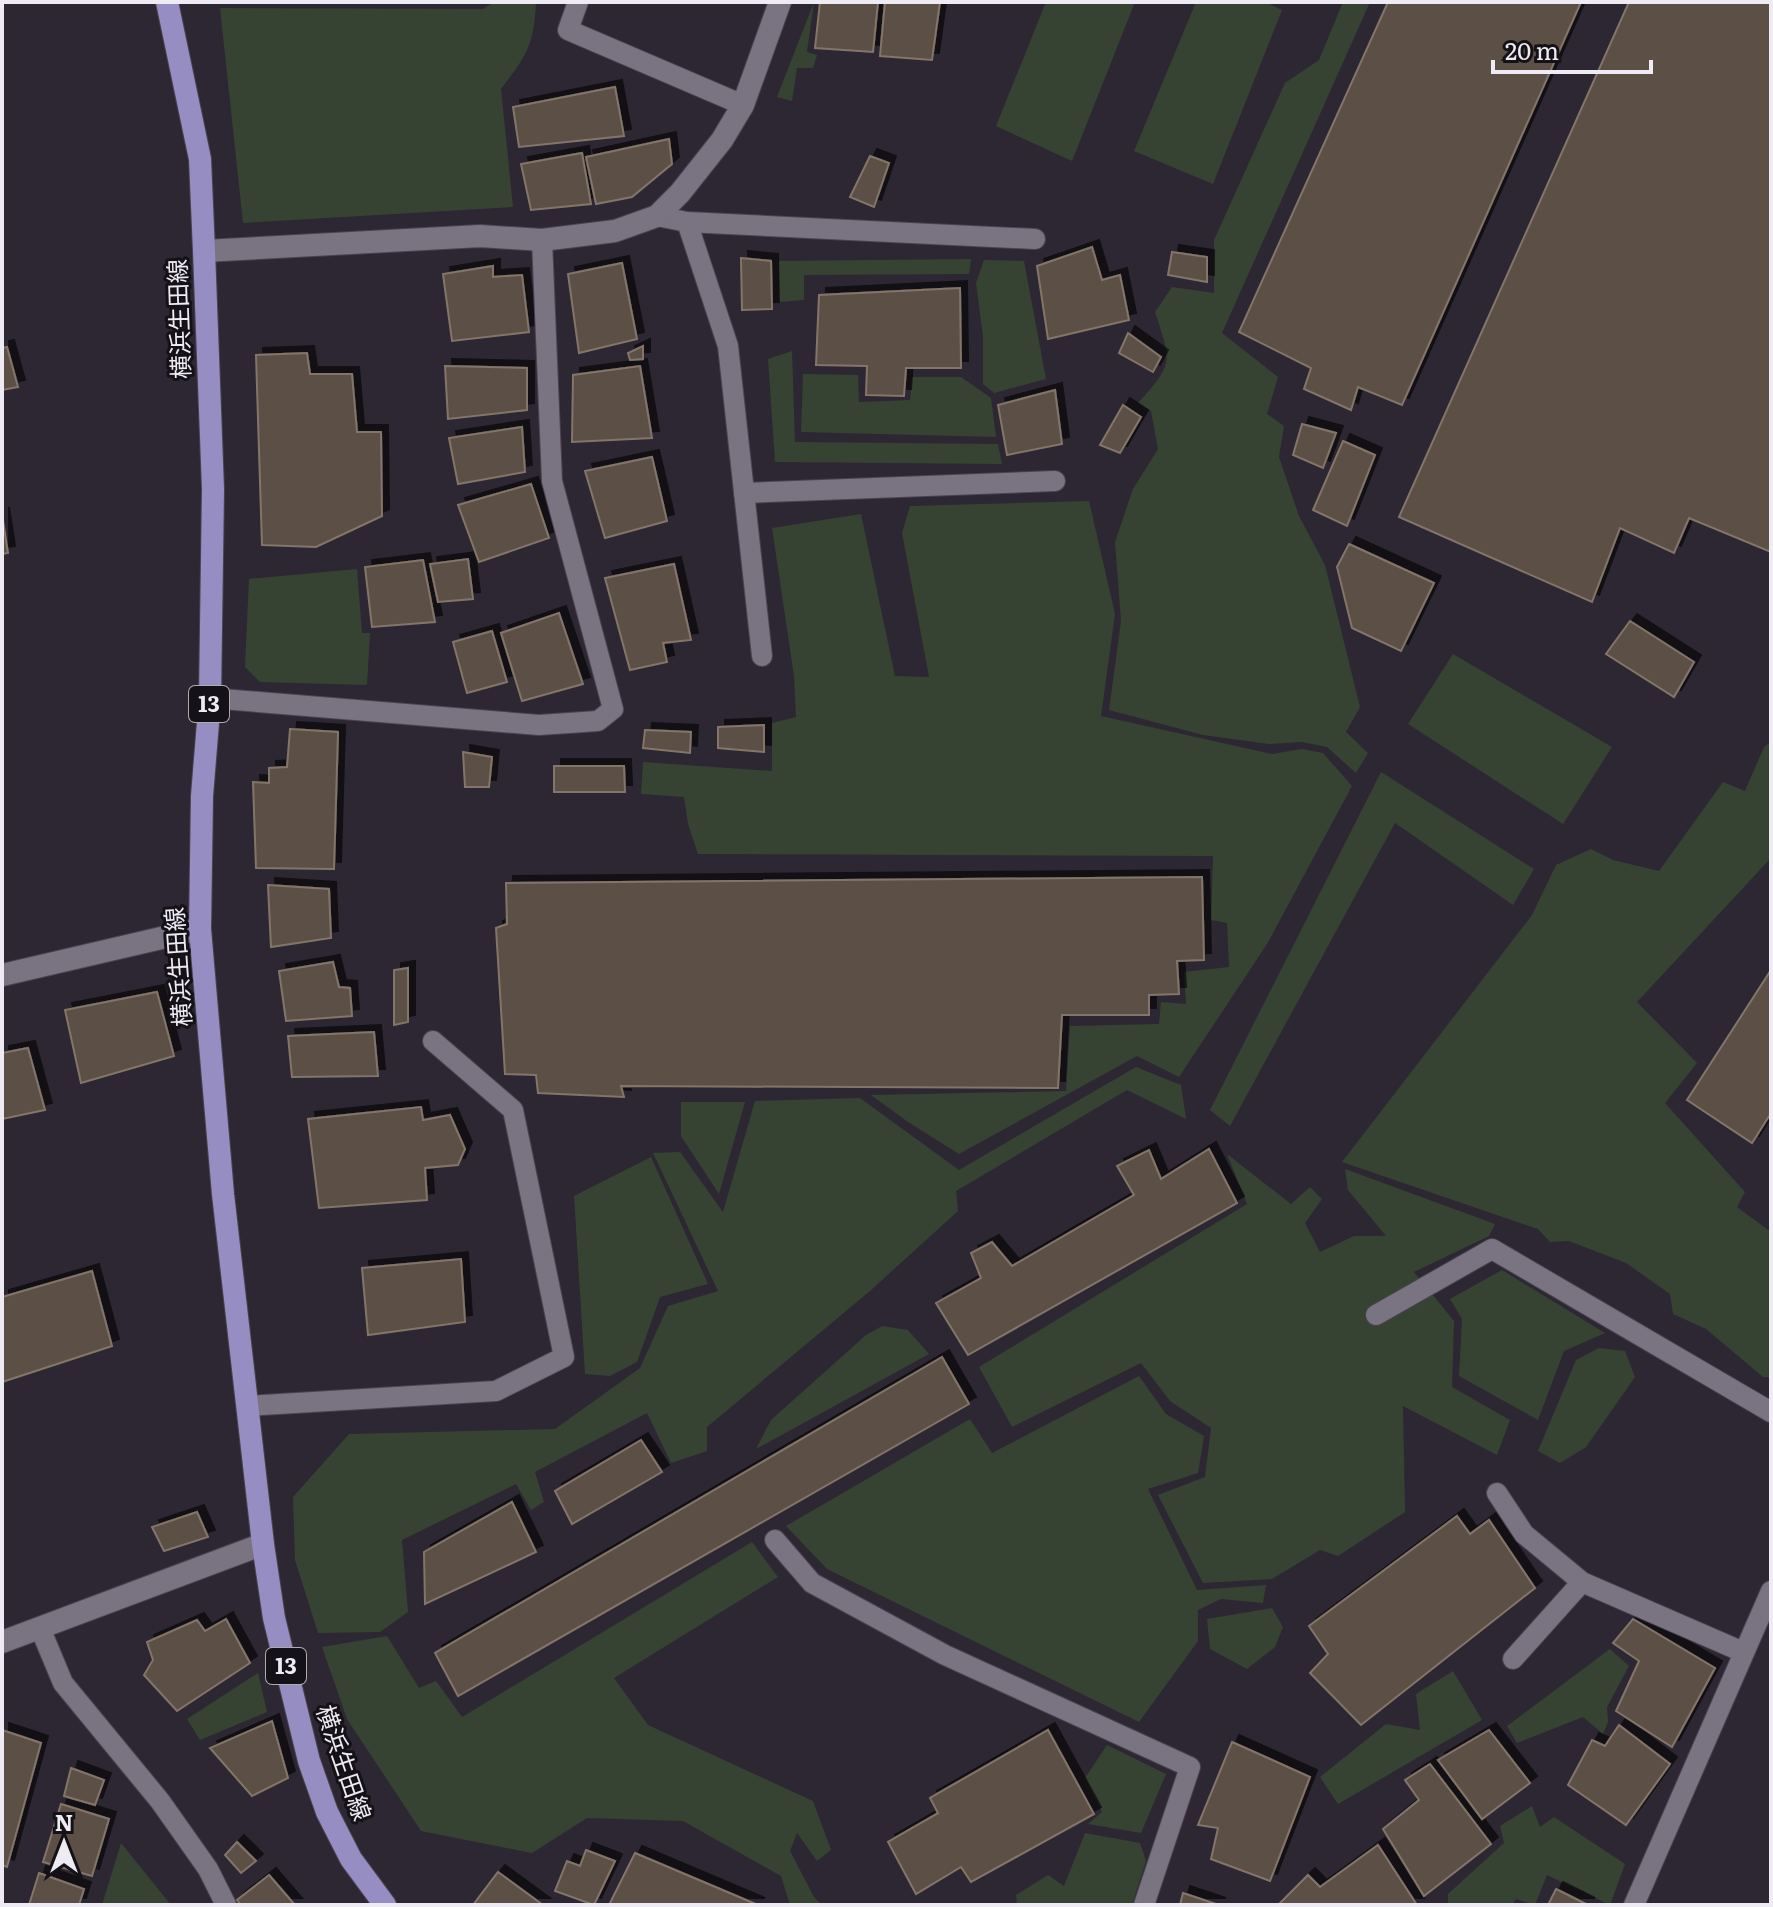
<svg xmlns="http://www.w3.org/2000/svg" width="1773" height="1907" font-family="Literata,'Noto Sans JP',serif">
	<defs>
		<filter id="shadow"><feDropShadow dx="7" dy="-7" stdDeviation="0" flood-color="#0009"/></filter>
	</defs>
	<rect width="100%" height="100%" fill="#2d2733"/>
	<g fill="#364332">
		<path d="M494,2H536C534,45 527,55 501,89L513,207L243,223L220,8L483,9Z"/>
		<polygon points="814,2 807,52 817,55 813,68 797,68 792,101 777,97"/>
		<polygon points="1046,2 1135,2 1072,161 996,126"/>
		<polygon points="1196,2 1265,2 1282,10 1213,184 1134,151"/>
		<path d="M1343,2H1370L1222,333L1278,377L1267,414L1284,426L1279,457L1299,516L1325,565L1360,707L1346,732L1368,753L1356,773L1327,747L1302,742L1269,744L1203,735L1109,710L1121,621L1115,542L1133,489L1158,449L1151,411L1138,403C1175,362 1171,362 1155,312L1172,287L1214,293V240L1285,83L1319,60Z"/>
		<polygon points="971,259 969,274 804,275 804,300 779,302 779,261"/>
		<polygon points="984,260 1024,261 1046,379 994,393 983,384 983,336 976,283"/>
		<polygon points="792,351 795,442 998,444 1002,464 775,462 768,359"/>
		<polygon points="803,374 858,375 859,402 910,400 912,377 961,377 991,398 996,437 801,432"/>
		<polygon points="1089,501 1115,614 1101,716 1272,754 1302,749 1323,753 1352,786 1267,944 1179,1077 1137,1056 959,1154 908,1122 871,1095 1066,1091 1070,1026 1159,1024 1161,1002 1186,1004 1184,972 1229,967 1227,923 1211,920 1213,856 698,854 688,824 684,797 641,794 643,762 772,771 772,723 796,717 794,676 772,528 861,514 895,676 929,677 902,533 910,506"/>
		<polygon points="357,569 362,633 370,633 367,685 260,682 245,667 249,579"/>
		<polygon points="1453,654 1612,747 1563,824 1408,724"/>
		<polygon points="1771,742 1771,858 1637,1002 1697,1063 1665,1103 1745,1192 1737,1207 1771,1232 1771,1377 1763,1377 1706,1329 1673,1314 1670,1294 1626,1263 1569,1241 1550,1242 1538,1229 1342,1162 1532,915 1556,865 1591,849 1613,860 1659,871 1723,782 1745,791 1764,747"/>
		<polygon points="1381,772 1534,869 1513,905 1395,823 1230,1126 1210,1110"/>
		<polygon points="1136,1067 1181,1085 1186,1119 1127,1090 956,1191 958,1211 870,1291 707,1427 707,1451 671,1463 647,1413 535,1472 544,1502 531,1510 516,1484 402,1540 408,1612 380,1632 318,1633 295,1560 293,1497 349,1434 555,1429 640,1368 668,1306 718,1291 653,1153 680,1152 723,1212 755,1101 860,1098 959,1170"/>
		<polygon points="681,1102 745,1102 719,1194 681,1136"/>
		<polygon points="1227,1154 1291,1204 1310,1187 1322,1199 1305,1223 1320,1252 1354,1236 1386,1236 1348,1190 1345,1169 1495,1224 1489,1236 1414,1272 1454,1321 1452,1387 1510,1420 1497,1455 1403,1406 1405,1512 1338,1556 1320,1550 1272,1579 1203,1583 1158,1495 1205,1477 1211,1428 1170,1401 1141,1363 1012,1427 979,1367 1247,1204"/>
		<polygon points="651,1157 708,1284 660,1297 637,1362 610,1376 585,1374 574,1196"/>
		<polygon points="1502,1270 1605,1333 1564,1351 1538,1420 1459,1376 1462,1319 1450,1299"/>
		<polygon points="882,1326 908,1330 929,1354 756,1449 771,1420 866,1335"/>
		<polygon points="1599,1348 1625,1351 1635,1377 1586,1447 1560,1463 1538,1451 1576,1360"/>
		<polygon points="1139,1376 1166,1414 1204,1436 1198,1473 1148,1489 1197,1590 1266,1585 1263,1603 1221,1599 1198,1610 1198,1641 1139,1722 827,1569 786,1526 970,1419 992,1453"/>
		<polygon points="752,1542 778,1577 614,1678 648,1725 813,1801 831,1850 817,1861 797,1833 790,1851 814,1897 822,1905 790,1905 781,1876 683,1821 587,1818 532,1853 421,1831 347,1719 322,1647 387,1636 419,1688 436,1681 462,1717"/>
		<polygon points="1272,1608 1283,1627 1275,1647 1247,1669 1210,1649 1207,1619"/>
		<polygon points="1610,1649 1629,1666 1607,1707 1608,1722 1603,1734 1583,1717 1517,1743 1507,1726"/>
		<polygon points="1453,1671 1482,1720 1338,1804 1320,1777 1386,1724 1420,1730 1416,1694"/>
		<polygon points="258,1673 267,1712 200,1740 187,1719"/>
		<polygon points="1107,1745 1166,1774 1141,1833 1088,1824 1102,1812 1085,1778"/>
		<polygon points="1532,1806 1540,1827 1554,1817 1625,1864 1610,1905 1547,1875 1535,1905 1516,1899 1512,1905 1448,1905 1448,1894 1504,1843 1500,1826"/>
		<polygon points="1085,1833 1140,1843 1146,1861 1132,1905 1017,1905 1016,1895 1048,1875 1064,1886"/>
		<polygon points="121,1843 171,1905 102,1905"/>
	</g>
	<g fill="#5c4f44" stroke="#837569" stroke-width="2" filter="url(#shadow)">
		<polygon points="820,2 878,2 873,52 815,48"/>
		<polygon points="885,2 940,2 932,60 880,56"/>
		<polygon points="1388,2 1581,2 1402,405 1358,387 1351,410 1304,389 1311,368 1239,332"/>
		<polygon points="1629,2 1771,2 1771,552 1689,518 1674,553 1620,528 1592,602 1399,517"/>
		<polygon points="615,87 624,136 519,147 513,107"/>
		<polygon points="669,139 672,164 632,197 596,204 586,157"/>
		<polygon points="582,153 591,204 531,210 521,164"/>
		<polygon points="870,156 889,163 874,207 850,197"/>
		<polygon points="1092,247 1102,280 1120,275 1129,320 1048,339 1037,266"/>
		<polygon points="1172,252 1207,257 1207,282 1168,275"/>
		<polygon points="741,258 771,261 772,309 742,310"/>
		<polygon points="622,263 637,339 579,353 568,274"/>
		<polygon points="493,266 493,277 522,275 529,332 452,341 443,274"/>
		<polygon points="960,288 961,368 906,368 904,396 866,395 867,366 816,365 819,295"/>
		<polygon points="1128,333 1161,357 1153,372 1119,353"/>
		<polygon points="643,346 643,359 630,360 628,353"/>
		<polygon points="7,347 18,387 2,390 2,348"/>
		<polygon points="307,353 310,374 352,374 357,432 381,432 382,516 316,547 262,545 256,355"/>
		<polygon points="445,366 527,368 527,410 448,419"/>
		<polygon points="640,366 652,438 572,442 573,375"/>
		<polygon points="1055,390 1062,444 1007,455 998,405"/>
		<polygon points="1123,405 1141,417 1120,453 1100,445"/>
		<polygon points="1302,424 1336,433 1323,468 1293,455"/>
		<polygon points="522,427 525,472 458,484 449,438"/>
		<polygon points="1343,441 1375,455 1347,526 1313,510"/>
		<polygon points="652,457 667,521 605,538 585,471"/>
		<polygon points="531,484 549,538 479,562 458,505"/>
		<polygon points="2,514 8,553 2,554"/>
		<polygon points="1349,544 1434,583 1401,651 1352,628 1337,567"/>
		<polygon points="468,559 473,599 438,602 430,564"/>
		<polygon points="423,560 435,622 372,627 365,567"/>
		<polygon points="674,564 691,640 663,643 667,662 630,670 605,578"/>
		<polygon points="559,613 583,684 522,701 501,633"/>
		<polygon points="1630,621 1694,662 1674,697 1606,654"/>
		<polygon points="492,631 507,682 467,693 453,642"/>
		<polygon points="764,725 764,752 718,748 718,727"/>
		<polygon points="290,729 338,732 334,869 256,868 253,782 269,783 269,768 287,767"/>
		<polygon points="645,730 691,732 690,753 643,748"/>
		<polygon points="463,752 492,757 489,787 465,787"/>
		<polygon points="554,766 624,766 625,792 554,792"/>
		<polygon points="1202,877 1204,960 1177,961 1179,994 1149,995 1149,1015 1062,1015 1058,1088 621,1086 624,1097 538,1093 536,1075 505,1074 496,928 507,924 506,883"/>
		<polygon points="268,885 329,889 331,938 271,947"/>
		<polygon points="333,962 339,987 350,988 352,1016 286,1021 279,971"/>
		<polygon points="408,968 408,1022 394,1025 394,970"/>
		<polygon points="1771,970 1771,1113 1752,1143 1687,1100"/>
		<polygon points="157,992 174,1056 81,1083 65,1010"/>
		<polygon points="374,1032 378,1076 292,1077 288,1036"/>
		<polygon points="28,1048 45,1110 2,1119 2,1053"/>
		<polygon points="421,1107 423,1120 450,1115 465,1149 458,1165 425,1168 427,1200 319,1208 308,1119"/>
		<polygon points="1209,1149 1237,1203 968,1355 936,1303 981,1278 971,1253 992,1242 1012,1266 1134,1195 1117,1166 1149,1150 1161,1179"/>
		<polygon points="461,1259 465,1322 368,1335 362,1268"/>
		<polygon points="92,1271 112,1346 2,1382 2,1297"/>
		<polygon points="942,1357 969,1404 458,1696 435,1653"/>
		<polygon points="641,1440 662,1472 572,1524 555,1491"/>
		<polygon points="512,1502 536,1552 425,1604 424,1552"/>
		<polygon points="197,1512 208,1537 164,1551 152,1527"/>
		<polygon points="1457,1516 1470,1534 1489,1520 1535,1588 1361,1725 1310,1673 1328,1654 1309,1626"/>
		<polygon points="226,1619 250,1663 177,1711 144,1675 153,1660 147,1642 197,1620 205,1631"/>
		<polygon points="1633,1619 1715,1668 1672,1747 1616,1711 1639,1661 1613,1643"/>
		<polygon points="272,1721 288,1778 252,1796 210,1748"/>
		<polygon points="1619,1725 1670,1764 1626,1825 1568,1785 1592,1740 1605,1746"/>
		<polygon points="2,1730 41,1743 7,1867 2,1865"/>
		<polygon points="1048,1730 1094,1814 971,1882 961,1867 916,1894 888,1842 938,1813 930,1798"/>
		<polygon points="1489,1730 1530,1783 1482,1819 1438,1760"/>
		<polygon points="1232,1742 1310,1777 1270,1881 1211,1859 1218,1828 1198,1825"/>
		<polygon points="1430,1764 1491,1844 1424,1896 1383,1829 1419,1800 1405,1780"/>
		<polygon points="71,1768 104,1780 95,1805 64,1796"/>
		<polygon points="61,1804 109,1819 92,1876 43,1862"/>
		<polygon points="237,1842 256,1861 241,1873 225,1855"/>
		<polygon points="1378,1845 1417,1905 1282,1905 1280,1903 1308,1875 1320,1887"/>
		<polygon points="586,1850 615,1861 594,1905 555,1891 567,1861 580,1866"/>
		<polygon points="635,1853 758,1905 609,1905"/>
		<polygon points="498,1872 543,1905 473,1905"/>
		<polygon points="39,1873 84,1889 79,1905 29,1905"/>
		<polygon points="269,1875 295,1905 241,1905 237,1900"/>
		<polygon points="1556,1889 1588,1905 1548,1905"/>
		<polygon points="1183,1893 1219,1905 1180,1905"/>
	</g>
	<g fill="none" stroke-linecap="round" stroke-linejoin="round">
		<defs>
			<g id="service">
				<polyline points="578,2 568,30 743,105"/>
				<polyline points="657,216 687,222 1035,239"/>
				<polyline points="687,222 728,346 762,656"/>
				<polyline points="744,493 1055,481"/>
				<polyline points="210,698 539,725 598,721 613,709 552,481 542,240"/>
				<polyline points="1376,1315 1492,1249 1771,1412"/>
				<polyline points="247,1406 496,1391 564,1357 513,1110 433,1041"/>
				<polyline points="1497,1493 1524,1534 1582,1582 1743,1652"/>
				<polyline points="775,1540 812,1583 945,1655 1190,1767 1144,1905"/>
				<polyline points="40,1628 63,1683 160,1801 208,1869 226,1905"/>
				<polyline points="1513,1659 1582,1582"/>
				<polyline points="1634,1905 1771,1591"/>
			</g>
			<g id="minor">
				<polyline points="204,251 480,236 542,240 615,231 657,216 680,193 722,140 743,105 780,2"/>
				<polyline points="2,1642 263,1544"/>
			</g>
			<polyline id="tertiary" points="2,975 200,929"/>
			<polyline id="primary" points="167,2 200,159 204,251 213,489 210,698 202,796 200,929 223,1194 263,1544 274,1618 309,1761 327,1812 351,1859 385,1905"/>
		</defs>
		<use href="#service" stroke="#49444f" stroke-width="22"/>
		<use href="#minor" stroke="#49444f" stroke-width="24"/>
		<use href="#tertiary" stroke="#49444f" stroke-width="24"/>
		<use href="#primary" stroke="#49444f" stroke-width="24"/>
		<use href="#service" stroke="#7a7382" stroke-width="20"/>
		<use href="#minor" stroke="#7a7382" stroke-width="22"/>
		<use href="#tertiary" stroke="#7a7382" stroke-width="22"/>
		<use href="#primary" stroke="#968ec2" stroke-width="22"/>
	</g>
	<g text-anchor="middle" stroke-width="6" stroke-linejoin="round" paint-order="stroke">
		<g fill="#141117" stroke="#adaab2" stroke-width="2">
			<rect x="189" y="686" width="40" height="36" rx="6"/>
			<rect x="266" y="1648" width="40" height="36" rx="6"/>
		</g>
		<g font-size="22" font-weight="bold" fill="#efebf4">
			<text x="209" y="712">13</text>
			<text x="286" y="1674">13</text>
		</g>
		<g font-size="24" fill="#efebf4" stroke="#141117">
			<text transform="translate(180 319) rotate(-92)" y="8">横浜生田線</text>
			<text transform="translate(179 967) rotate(-94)" y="8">横浜生田線</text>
			<text transform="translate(343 1763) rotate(71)" y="8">横浜生田線</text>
		</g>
	</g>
	<rect width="1773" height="1907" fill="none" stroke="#efebf4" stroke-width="8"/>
	<g transform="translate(64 1843)" stroke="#141117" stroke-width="6" paint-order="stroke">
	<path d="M0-6L14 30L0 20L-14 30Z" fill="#efebf4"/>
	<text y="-12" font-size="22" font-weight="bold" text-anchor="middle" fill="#efebf4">N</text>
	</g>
	<path d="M1493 60v12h158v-12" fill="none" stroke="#efebf4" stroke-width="4"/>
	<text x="1505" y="60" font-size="24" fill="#efebf4" stroke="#141117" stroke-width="6" paint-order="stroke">20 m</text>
</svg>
